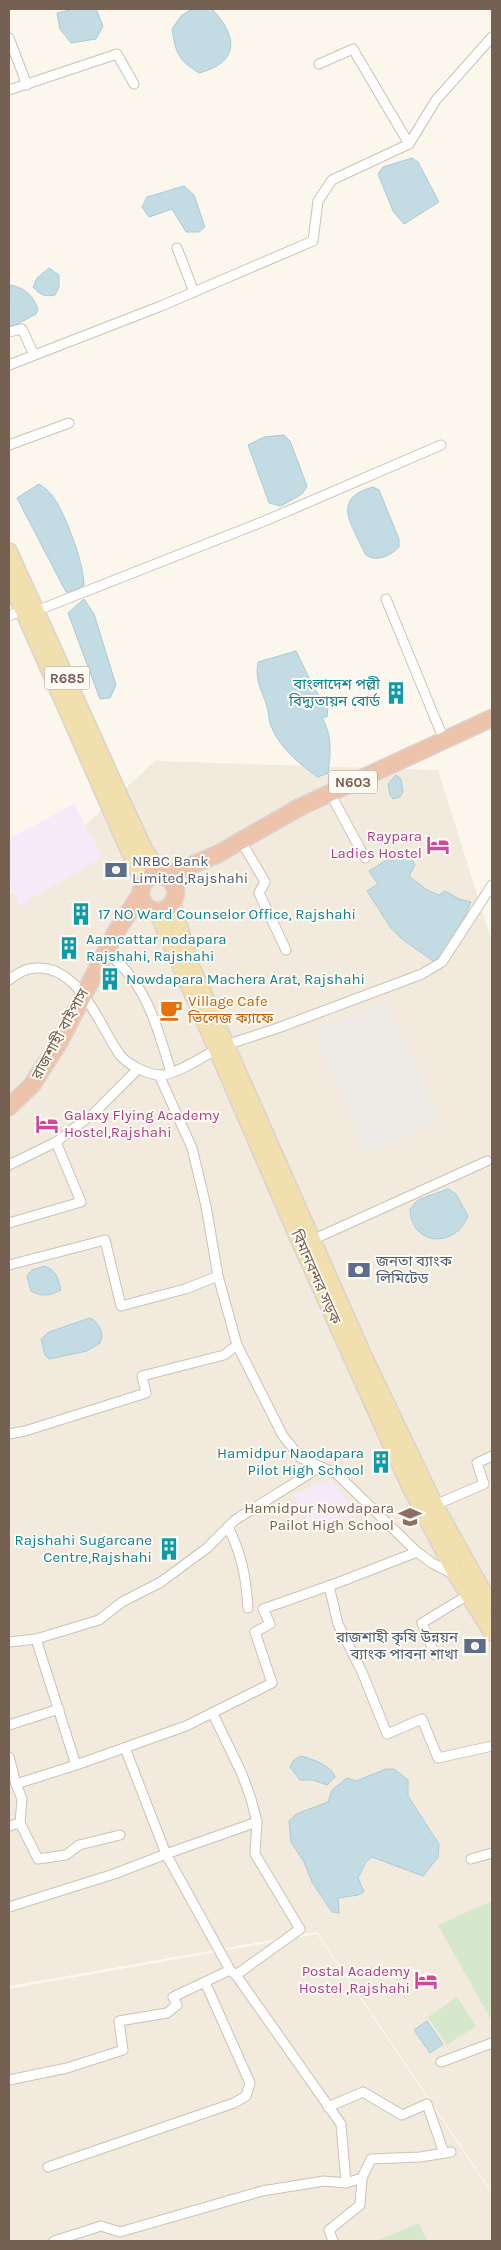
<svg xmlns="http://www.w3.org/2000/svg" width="501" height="2250" font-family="Karla,'Noto Sans Bengali',sans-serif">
	<rect width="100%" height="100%" fill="#fbf7ed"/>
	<g fill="#f2eadc">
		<polygon points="155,761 438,770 492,942 492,2192 317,1932 9,1986 9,895"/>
		<polygon points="317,1934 492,2194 492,2241 9,2241 9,1989"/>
	</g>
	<polygon fill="#eeeae5" points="388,999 440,1121 365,1153 314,1031"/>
	<g fill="#f4eaf8">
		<polygon points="74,804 103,857 20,906 9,883 9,839"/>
		<polygon points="331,1480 357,1512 314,1534 294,1494"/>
	</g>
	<g fill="#d5e8cc">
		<polygon points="492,1901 492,2017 490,2018 438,1925"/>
		<polygon points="457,1997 476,2026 447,2045 428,2017"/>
		<polygon points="419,2223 427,2241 376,2241"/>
	</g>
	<g fill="#c3dce4" stroke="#aacad4">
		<polygon points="74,9 96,9 103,26 96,39 71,43 60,29 57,13"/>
		<path d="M192,9H212C238,37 240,62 199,73C177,59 176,53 172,29L181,16Z"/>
		<polygon points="412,158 418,162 439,202 404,224 393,211 378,174 383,167"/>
		<polygon points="184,186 194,195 205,227 199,232 186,232 172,209 149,217 142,207 147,197"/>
		<path d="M49,268L59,275V287L55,295C45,297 40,295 33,287L37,278Z"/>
		<path d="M10,285C26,288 32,295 38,309L36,314L14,326L9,325Z"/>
		<polygon points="284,435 290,441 307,486 302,494 281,506 269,503 248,445 264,437"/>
		<path d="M39,484C43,487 48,490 51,494C65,511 84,564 84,585L72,592H66L17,498Z"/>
		<path d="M373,487L379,490L399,539V547C391,556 375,563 365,554C352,524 330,499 373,487Z"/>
		<polygon points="84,599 94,614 116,685 110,698 100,699 68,613"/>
		<path d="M296,651L314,688L328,708L327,717H322C332,736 331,751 328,773L318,777C300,765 279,747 271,726C268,719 269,710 266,703C260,687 255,679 258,662Z"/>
		<polygon points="396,775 401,779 403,792 400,797 393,799 390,795 388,784"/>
		<path d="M400,854L411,858L415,865L409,876L427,890L439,895L445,891L459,899L471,902C463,921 451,951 433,961L402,939L391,928L367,891L378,884L369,871C380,865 387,858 400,854Z"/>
		<path d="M448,1189L456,1194L468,1216C455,1249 411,1246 410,1209L418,1200Z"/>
		<path d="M44,1266C56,1270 58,1278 61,1290C49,1296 42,1297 31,1291L27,1276L32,1270Z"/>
		<path d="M90,1318C99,1323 105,1333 100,1343L87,1351L49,1359L45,1355L41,1339L49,1332Z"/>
		<path d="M300,1756C311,1758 332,1766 335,1777L327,1785L313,1780H300L290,1767L293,1761Z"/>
		<polygon points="386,1769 394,1769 408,1780 408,1796 439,1844 438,1857 423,1876 372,1857 366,1862 358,1878 364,1892 358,1895 338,1898 339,1913 332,1912 312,1882 304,1862 291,1842 289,1821 296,1814 328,1802 332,1790 347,1778 356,1781"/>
		<polygon points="427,2021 443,2044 430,2053 414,2030"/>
	</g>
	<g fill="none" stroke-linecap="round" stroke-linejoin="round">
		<defs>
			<g id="street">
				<polyline points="9,38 27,85"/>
				<polyline points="319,64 353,49 409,144"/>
				<polyline points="9,90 117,54 134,84"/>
				<polyline points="177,248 194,292"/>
				<polyline points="9,332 22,329 34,355"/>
				<polyline points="9,365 161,306 313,241 318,201 332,180 409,144 436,100 492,37"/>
				<polyline points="9,445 69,423"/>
				<polyline points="386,599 444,740"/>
				<polyline points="36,611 267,520 441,445"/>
				<polyline points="9,616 23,610"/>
				<polyline points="330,793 365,858"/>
				<polyline points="241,841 265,882 259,893 286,950"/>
				<path d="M107,953C147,983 157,1027 171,1072"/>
				<path d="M9,980C14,976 22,970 29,969C78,959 99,1026 120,1055C127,1064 148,1075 160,1075C173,1076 203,1057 215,1050"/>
				<polyline points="226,1045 278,1028 422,974 442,962 492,885"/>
				<polyline points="159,1075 192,1148 206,1206 218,1276 237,1345 283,1436 301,1458 337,1474 417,1552 432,1563 455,1575"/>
				<polyline points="9,1165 56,1142 94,1113 138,1069"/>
				<polyline points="9,1223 81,1202 56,1142"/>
				<polyline points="312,1240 487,1161"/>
				<polyline points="9,1265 105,1240 121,1306 185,1289 218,1276"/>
				<polyline points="9,1434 25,1431 146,1393 142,1376 224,1355 237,1345"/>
				<polyline points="435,1505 484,1484 477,1463 492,1456"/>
				<path d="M228,1527C242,1555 246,1577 248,1608"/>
				<polyline points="329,1586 338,1624 362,1672 387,1734 422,1719 438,1758 492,1746"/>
				<polyline points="36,1639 76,1765 186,1726 272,1683 255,1632 270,1624 263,1609 337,1583 417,1552"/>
				<polyline points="9,1642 36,1639 99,1620 122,1602 161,1582 207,1548 235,1520 320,1467"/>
				<polyline points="435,1655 422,1623 468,1595"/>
				<polyline points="9,1725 59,1709"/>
				<polyline points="125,1748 166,1854 257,1822"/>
				<polyline points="9,1757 16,1784"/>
				<polyline points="20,1823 38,1859 66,1855 79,1845 120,1835"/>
				<polyline points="9,1826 20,1823 22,1799 16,1784 76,1765"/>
				<polyline points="471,1859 492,1853"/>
				<polyline points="9,1907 114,1874 166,1854 230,1970"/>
				<polyline points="236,1975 341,2124 346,2183"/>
				<polyline points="441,2062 492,2043"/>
				<polyline points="9,2080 67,2068 123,2050 119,2021 167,2013 177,2005 173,1997 230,1970 236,1975 300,1929 255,1854 257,1822 251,1799 242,1774 213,1714"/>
				<polyline points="328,2107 363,2092 402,2115 427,2104 444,2153"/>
				<polyline points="48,2167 234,2103 246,2096 250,2083 205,1982"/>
				<polyline points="54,2241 101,2226 120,2232 262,2191 324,2181 346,2183 362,2178 371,2159 420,2157 451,2152"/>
				<polyline points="333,2241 329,2230 360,2205 362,2178"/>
			</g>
			<g id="primary">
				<polyline points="9,551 124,805 144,848 161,875"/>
				<polyline points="9,579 143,883"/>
				<polyline points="173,904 191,965 363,1354 435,1505 492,1607"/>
				<polyline points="157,912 301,1245 409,1485 456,1575 492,1633"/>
			</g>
			<g id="highway">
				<polyline points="166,876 218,854 300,807 492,718"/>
				<path d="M9,1107L32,1085L60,1041L116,932L140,895L143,883L151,876L161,875L170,879L176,890C175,908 160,917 145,906L140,895"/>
			</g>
		</defs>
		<use href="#street" stroke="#cdc1b4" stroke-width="11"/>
		<use href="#primary" stroke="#d8d3cf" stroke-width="18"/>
		<use href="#highway" stroke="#d8d3cf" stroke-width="19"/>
		<use href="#street" stroke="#fff" stroke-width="9"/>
		<use href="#primary" stroke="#f2dfae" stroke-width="15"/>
		<use href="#highway" stroke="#eec3ac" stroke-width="16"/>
	</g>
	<defs>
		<symbol id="building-bare" viewBox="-9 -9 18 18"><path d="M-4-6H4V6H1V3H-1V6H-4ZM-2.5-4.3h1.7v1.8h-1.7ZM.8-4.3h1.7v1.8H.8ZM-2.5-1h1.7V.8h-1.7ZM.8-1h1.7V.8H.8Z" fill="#0f9aa8" stroke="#fefbf4" stroke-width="2.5" paint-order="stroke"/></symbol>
		<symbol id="hotel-bare" viewBox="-9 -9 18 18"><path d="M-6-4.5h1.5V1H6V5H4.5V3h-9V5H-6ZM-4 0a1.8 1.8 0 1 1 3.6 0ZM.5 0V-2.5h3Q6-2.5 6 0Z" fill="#d1479c" stroke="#fefbf4" stroke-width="2.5" paint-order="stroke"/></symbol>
		<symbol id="bank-bare" viewBox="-9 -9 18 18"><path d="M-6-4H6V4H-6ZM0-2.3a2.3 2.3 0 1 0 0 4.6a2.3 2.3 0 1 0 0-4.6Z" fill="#5c6f8a" stroke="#fefbf4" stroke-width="2.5" paint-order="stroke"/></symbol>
		<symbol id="cafe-bare" viewBox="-9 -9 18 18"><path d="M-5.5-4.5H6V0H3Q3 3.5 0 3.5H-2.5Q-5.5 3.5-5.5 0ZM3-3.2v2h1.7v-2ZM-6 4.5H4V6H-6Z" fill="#e8710a" stroke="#fefbf4" stroke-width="2.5" paint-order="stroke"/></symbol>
		<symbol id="school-bare" viewBox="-9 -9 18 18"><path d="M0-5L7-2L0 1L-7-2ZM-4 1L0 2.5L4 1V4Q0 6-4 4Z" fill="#8d6e63" stroke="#fefbf4" stroke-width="2.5" paint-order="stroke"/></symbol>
	</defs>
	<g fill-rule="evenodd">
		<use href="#building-bare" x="380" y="677" width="32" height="32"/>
		<use href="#hotel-bare" x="422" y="829" width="32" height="32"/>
		<use href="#bank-bare" x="100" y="854" width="32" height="32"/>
		<use href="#building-bare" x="65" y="898" width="32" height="32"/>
		<use href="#building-bare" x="53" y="932" width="32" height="32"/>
		<use href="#building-bare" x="94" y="963" width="32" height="32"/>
		<use href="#cafe-bare" x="155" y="994" width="32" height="32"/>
		<use href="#hotel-bare" x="31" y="1108" width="32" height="32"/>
		<use href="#bank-bare" x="343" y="1254" width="32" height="32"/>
		<use href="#building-bare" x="365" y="1446" width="32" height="32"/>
		<use href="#school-bare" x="394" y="1501" width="32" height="32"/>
		<use href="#building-bare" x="153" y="1533" width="32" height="32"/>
		<use href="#bank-bare" x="459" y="1630" width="32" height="32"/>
		<use href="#hotel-bare" x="410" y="1964" width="32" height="32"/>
	</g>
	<g text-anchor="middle" stroke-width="4" stroke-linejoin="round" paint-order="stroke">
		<g fill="#fefbf4" stroke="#9e8f83" stroke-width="1">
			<rect x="44.5" y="666.5" width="45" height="23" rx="4"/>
			<rect x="329" y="770.5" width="48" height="23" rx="4"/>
		</g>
		<g font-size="14" font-weight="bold" fill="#756152">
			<text x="67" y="683">R685</text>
			<text x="353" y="787">N603</text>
		</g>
		<g font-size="15" fill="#0d838f" stroke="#fefbf4" text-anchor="end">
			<text x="380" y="689">বাংলাদেশ পল্লী<tspan x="380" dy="17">বিদ্যুতায়ন বোর্ড</tspan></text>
			<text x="98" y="919" text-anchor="start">17 NO Ward Counselor Office, Rajshahi</text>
			<text x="86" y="944" text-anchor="start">Aamcattar nodapara<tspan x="86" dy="17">Rajshahi, Rajshahi</tspan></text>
			<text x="126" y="984" text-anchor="start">Nowdapara Machera Arat, Rajshahi</text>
			<text x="364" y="1458">Hamidpur Naodapara<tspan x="364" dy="17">Pilot High School</tspan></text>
			<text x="152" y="1545">Rajshahi Sugarcane<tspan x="152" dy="17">Centre,Rajshahi</tspan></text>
		</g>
		<g font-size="15" fill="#b23c85" stroke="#fefbf4" text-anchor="end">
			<text x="422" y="841">Raypara<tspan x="422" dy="17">Ladies Hostel</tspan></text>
			<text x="64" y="1120" text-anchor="start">Galaxy Flying Academy<tspan x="64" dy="17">Hostel,Rajshahi</tspan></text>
			<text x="410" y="1976">Postal Academy<tspan x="410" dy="17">Hostel ,Rajshahi</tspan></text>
		</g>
		<g font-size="15" fill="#4e5e75" stroke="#fefbf4" text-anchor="start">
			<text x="132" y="866">NRBC Bank<tspan x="132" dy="17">Limited,Rajshahi</tspan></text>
			<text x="376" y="1266">জনতা ব্যাংক<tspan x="376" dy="17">লিমিটেড</tspan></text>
			<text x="458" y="1642" text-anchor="end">রাজশাহী কৃষি উন্নয়ন<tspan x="458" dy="17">ব্যাংক পাবনা শাখা</tspan></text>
		</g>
		<g font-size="15" fill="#c56008" stroke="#fefbf4" text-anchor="start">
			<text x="188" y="1006">Village Cafe<tspan x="188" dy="17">ভিলেজ ক্যাফে</tspan></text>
		</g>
		<g font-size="15" fill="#756152" stroke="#fefbf4">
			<text transform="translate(60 1034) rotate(-61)" y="5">রাজশাহী বাইপাস</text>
			<text transform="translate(316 1277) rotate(66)" y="5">বিমানবন্দর সড়ক</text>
		</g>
		<g font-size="15" fill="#785e54" stroke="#fefbf4" text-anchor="end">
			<text x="394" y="1513">Hamidpur Nowdapara<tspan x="394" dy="17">Pailot High School</tspan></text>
		</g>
	</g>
	<rect width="501" height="2250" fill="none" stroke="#756152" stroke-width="20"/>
</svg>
